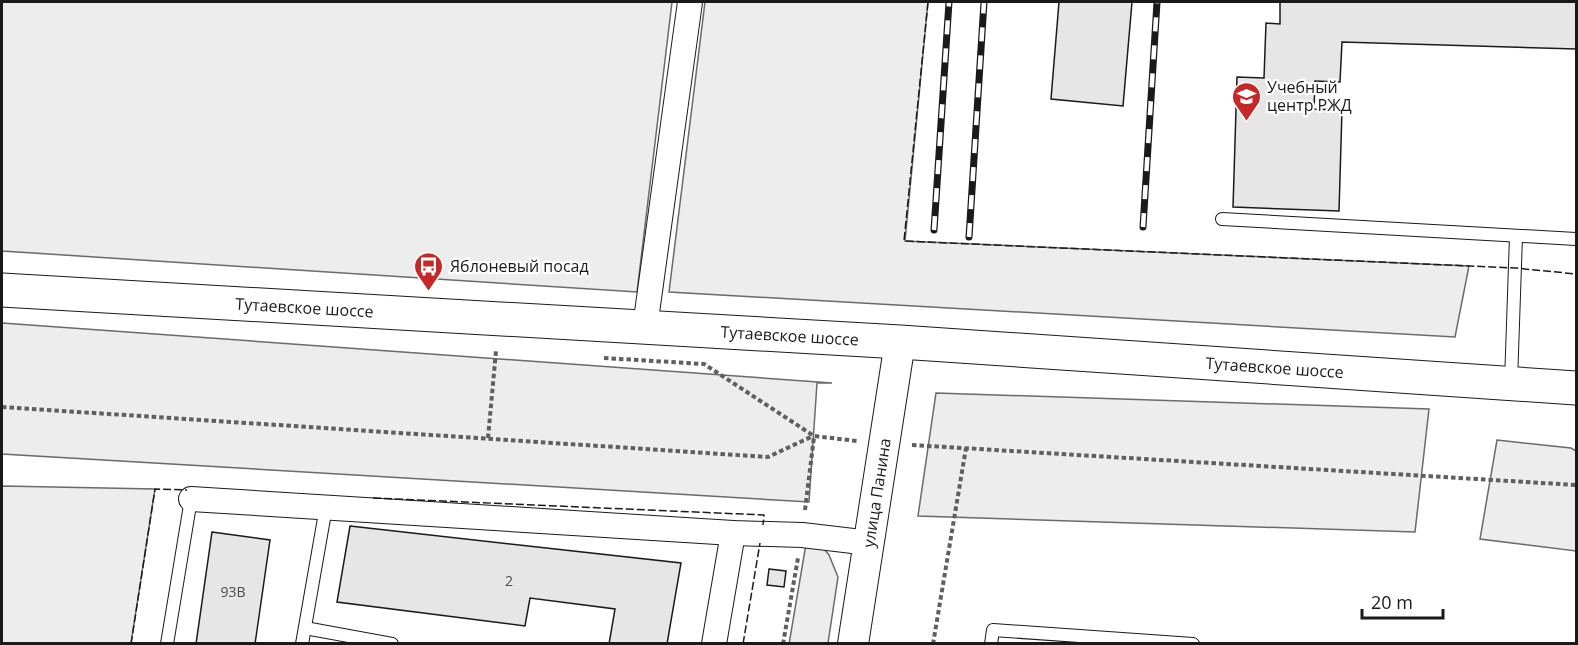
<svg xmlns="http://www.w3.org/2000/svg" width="1578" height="645" font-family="'Open Sans',sans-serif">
	<rect width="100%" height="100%" fill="#fff"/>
	<g fill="#ededed" stroke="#6a6a6a" stroke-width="1.5">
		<polygon points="2,2 672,2 637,292 2,251"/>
		<polygon points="705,2 928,2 905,241 1469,266 1455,337 669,292"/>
		<polygon points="2,323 832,383 817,383 809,502 2,454"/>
		<polygon points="936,393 1429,409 1415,532 918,516"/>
		<polygon points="1497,440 1571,448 1576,451 1576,551 1480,539"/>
		<polygon points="2,486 155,489 131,643 2,643"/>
		<polygon points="806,544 821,545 829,555 838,577 828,643 789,644"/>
	</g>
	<g fill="#e6e6e6" stroke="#1a1a1a" stroke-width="1.5">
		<polygon points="1059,2 1132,2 1123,106 1051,99"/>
		<polygon points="1280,2 1576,2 1576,49 1342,42 1340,82 1315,81 1314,109 1342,110 1339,211 1233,207 1237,77 1264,78 1266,23 1280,24"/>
		<polygon points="350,526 681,563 667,644 609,644 615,609 530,598 525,626 337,602"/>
		<polygon points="212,532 270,540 255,644 196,644"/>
		<polygon points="769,569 786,571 784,587 767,585"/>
	</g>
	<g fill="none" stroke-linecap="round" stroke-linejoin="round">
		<defs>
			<g id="service">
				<polyline points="1222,219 1576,239"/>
				<polyline points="1511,382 1516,236"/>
				<polyline points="305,628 392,644"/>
				<polyline points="167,644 191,499"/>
				<polyline points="302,644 326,507"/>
				<polyline points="991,644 993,630 1193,644"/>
			</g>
			<g id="minor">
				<polyline points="645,327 690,2"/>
				<polyline points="191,499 733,533 802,535 870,543"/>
				<polyline points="714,644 733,533"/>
			</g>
			<g id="tertiary">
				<path id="s1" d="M853,644L900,342"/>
			</g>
			<g id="primary">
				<path id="s2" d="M2,290L900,342L1576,388"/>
			</g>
		</defs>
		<use href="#service" stroke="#1a1a1a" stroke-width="14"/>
		<use href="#minor" stroke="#1a1a1a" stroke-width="26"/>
		<use href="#tertiary" stroke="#1a1a1a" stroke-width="32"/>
		<use href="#primary" stroke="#1a1a1a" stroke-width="35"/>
		<g stroke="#5f5f5f" stroke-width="4" stroke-dasharray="4.5 3" stroke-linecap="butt">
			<polyline points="604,358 704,364 814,436 857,441"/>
			<polyline points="2,407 768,457 813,436"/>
			<polyline points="488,438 496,351"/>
			<polyline points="912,445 1576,485"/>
			<polyline points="805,510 814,437"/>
			<polyline points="783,644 798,558"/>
			<polyline points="933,644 966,448"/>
		</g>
		<use href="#service" stroke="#fff" stroke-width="12"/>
		<use href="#minor" stroke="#fff" stroke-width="24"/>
		<use href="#tertiary" stroke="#fff" stroke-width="30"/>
		<use href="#primary" stroke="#fff" stroke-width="33"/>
		<defs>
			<g id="rail">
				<polyline points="1143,227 1157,2"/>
				<polyline points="934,230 949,2"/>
				<polyline points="969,237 984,2"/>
			</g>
		</defs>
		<use href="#rail" stroke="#1a1a1a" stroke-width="7"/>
		<use href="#rail" stroke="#fff" stroke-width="4.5" stroke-dasharray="14" stroke-linecap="butt"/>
		<g stroke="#1a1a1a" stroke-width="1.5" stroke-dasharray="8 3" stroke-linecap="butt">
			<polyline points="928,2 904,241 1515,268 1576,274"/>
			<polyline points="373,498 764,515 763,525"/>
			<polyline points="131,644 155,489 187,490"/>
			<polyline points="743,644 760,543"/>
		</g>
	</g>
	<defs>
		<symbol id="university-pin" viewBox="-11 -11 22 30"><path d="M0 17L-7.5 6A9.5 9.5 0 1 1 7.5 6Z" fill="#c62828" stroke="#fff"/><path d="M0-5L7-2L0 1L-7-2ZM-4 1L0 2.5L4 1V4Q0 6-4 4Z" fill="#fff"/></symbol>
		<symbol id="bus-pin" viewBox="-11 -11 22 30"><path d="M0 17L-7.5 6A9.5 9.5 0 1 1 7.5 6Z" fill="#c62828" stroke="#fff"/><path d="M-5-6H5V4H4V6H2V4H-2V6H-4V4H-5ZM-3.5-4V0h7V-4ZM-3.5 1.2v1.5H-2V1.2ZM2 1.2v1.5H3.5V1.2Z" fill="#fff"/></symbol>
	</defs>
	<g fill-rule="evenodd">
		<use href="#university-pin" x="1230" y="80" width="33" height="45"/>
		<use href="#bus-pin" x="412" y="250" width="33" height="45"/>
	</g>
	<g text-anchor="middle" stroke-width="4.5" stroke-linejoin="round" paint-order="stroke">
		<g font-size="14" fill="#4d4d4d">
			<text x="509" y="586">2</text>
			<text x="233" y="597">93В</text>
		</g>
		<g font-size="16" fill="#1a1a1a" stroke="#fff" text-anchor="start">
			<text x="1267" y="93">Учебный<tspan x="1267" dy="18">центр РЖД</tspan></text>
			<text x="450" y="272">Яблоневый посад</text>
		</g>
		<g font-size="16" fill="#1a1a1a" stroke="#fff">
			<text dy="6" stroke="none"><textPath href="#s2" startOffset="303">Тутаевское шоссе</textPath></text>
			<text dy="6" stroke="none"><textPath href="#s2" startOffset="789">Тутаевское шоссе</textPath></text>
			<text dy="6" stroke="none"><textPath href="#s2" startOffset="1275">Тутаевское шоссе</textPath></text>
			<text dy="6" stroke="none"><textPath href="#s1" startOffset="153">улица Панина</textPath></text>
		</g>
	</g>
	<rect width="1578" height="645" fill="none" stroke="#1a1a1a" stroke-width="6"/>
	<path d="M1362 609v9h81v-9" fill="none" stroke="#1a1a1a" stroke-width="3"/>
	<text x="1371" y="609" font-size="18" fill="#1a1a1a" stroke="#ffffff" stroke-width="4.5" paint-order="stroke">20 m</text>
</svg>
